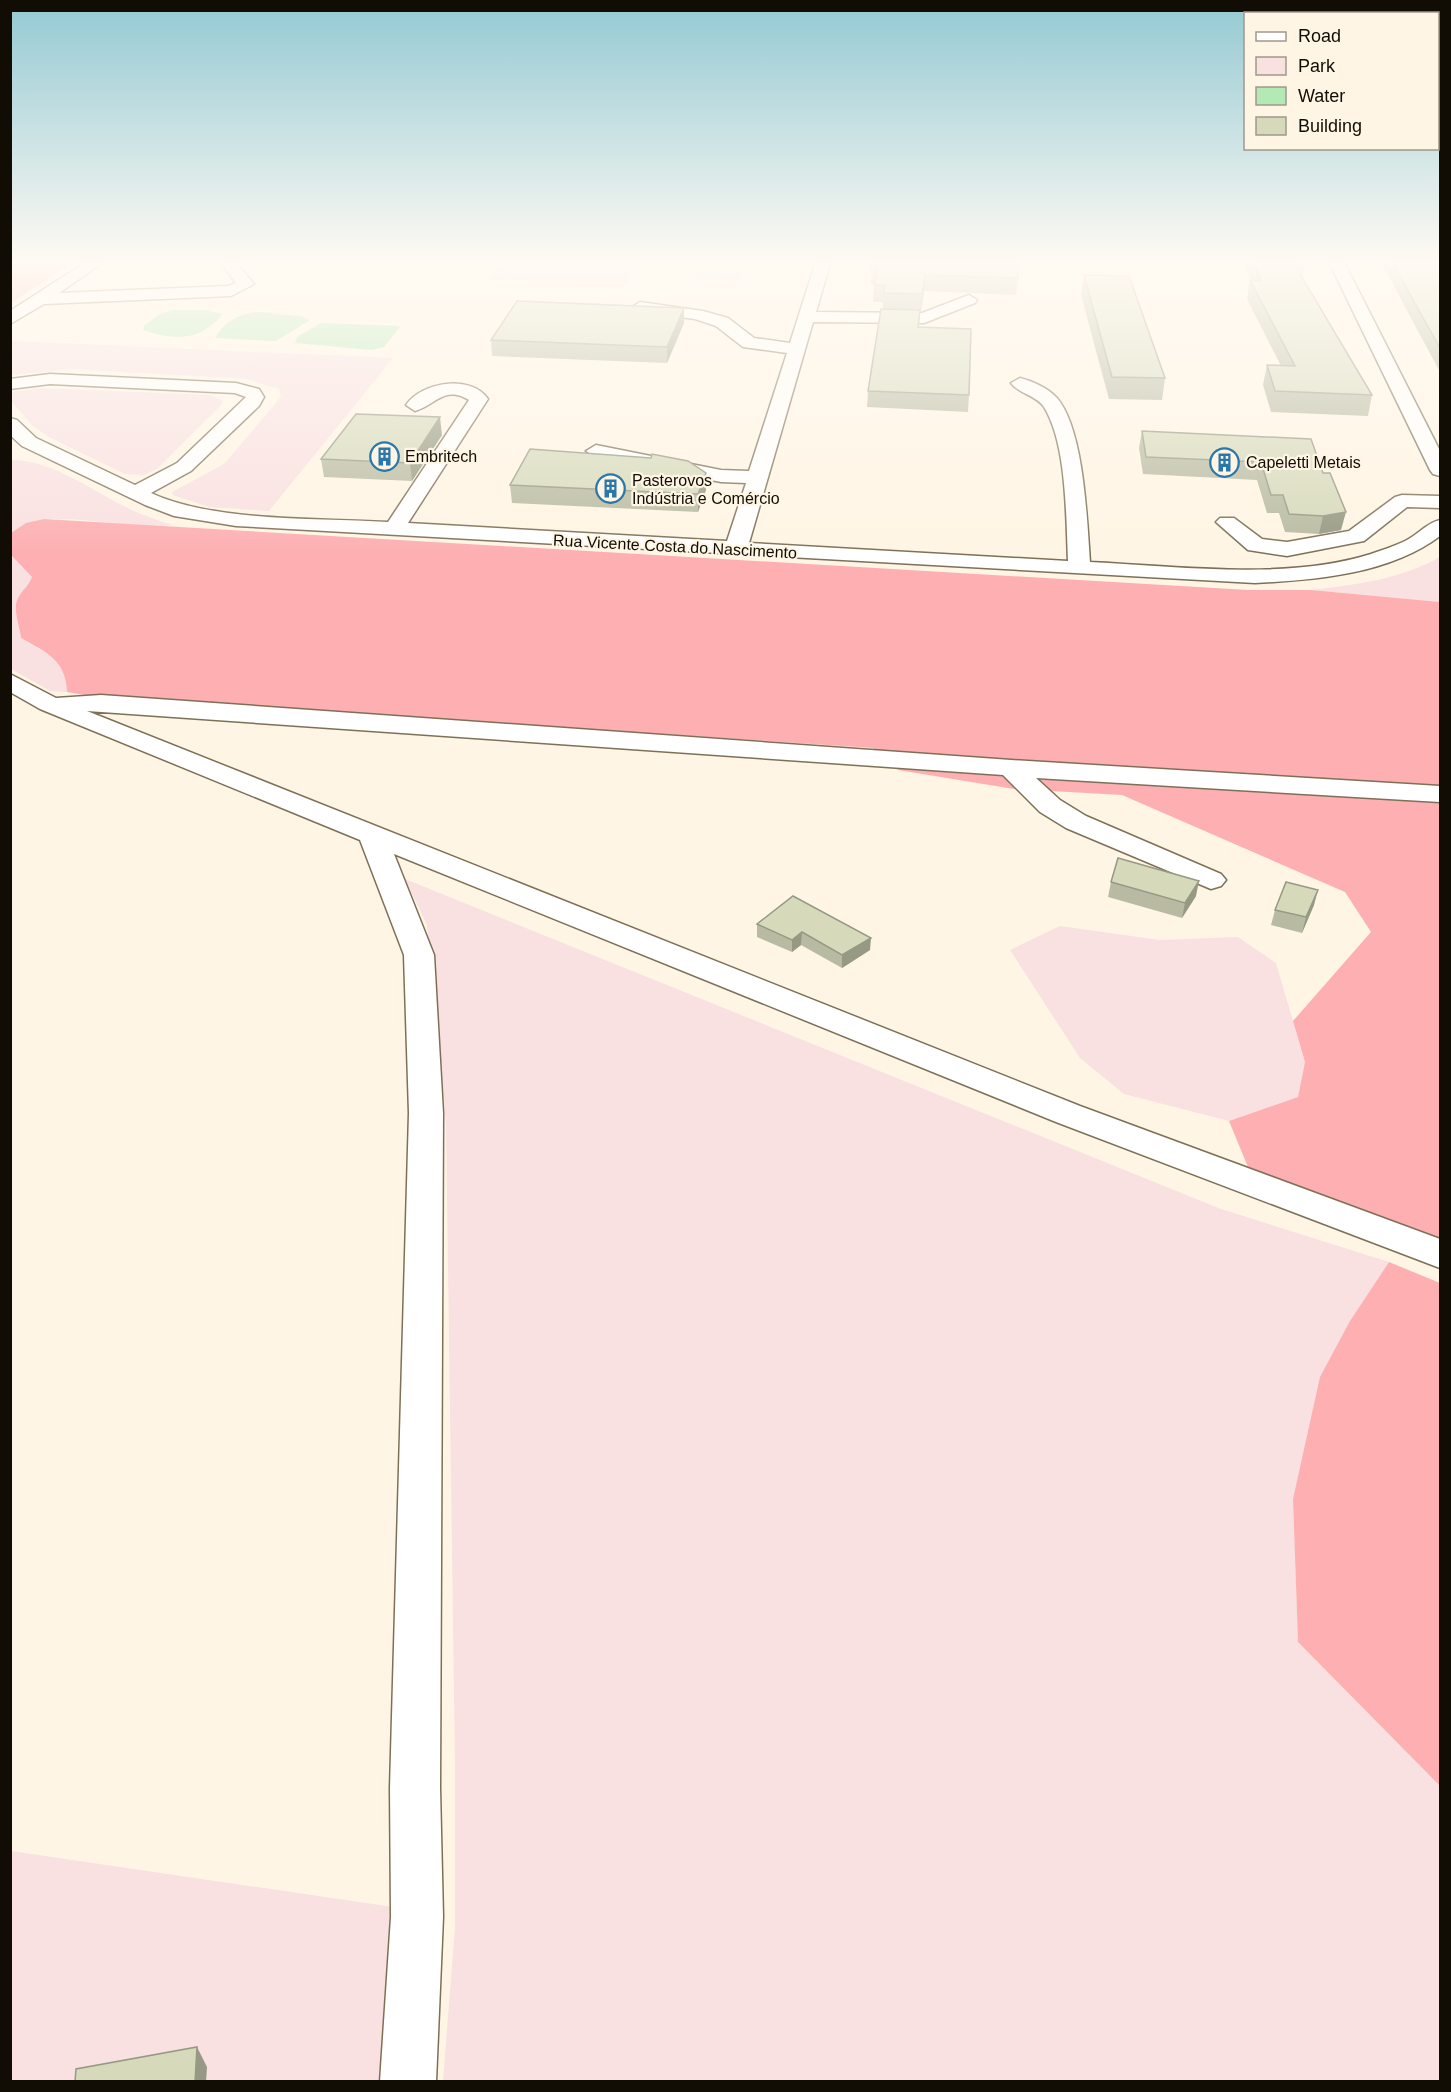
<svg xmlns="http://www.w3.org/2000/svg" width="1451" height="2092" font-family="Arial,sans-serif">
	<rect width="100%" height="100%" fill="#fff5e4"/>
	<g fill="#f9e0e1">
		<polygon points="499,264 634,264 626,284 489,280"/>
		<polygon points="698,270 745,273 738,282 691,278"/>
		<polygon points="11,341 393,358 269,511 209,507 173,495 172,492 224,464 276,403 281,396 279,389 246,379 72,369 11,375"/>
		<polygon points="40,388 209,395 222,400 221,405 158,468 144,475 125,474 49,437 34,427 11,401 11,392"/>
		<path d="M10,460C52,459 92,491 128,508C142,515 157,520 172,525C129,529 87,517 45,519C31,520 23,529 11,533Z"/>
		<path d="M10,555L32,577C29,587 23,589 18,598C12,608 20,627 21,638C46,652 66,660 67,692L50,691L11,669Z"/>
		<path d="M1440,557V602L1311,590C1355,585 1401,579 1440,557Z"/>
		<polygon points="405,879 1221,1209 1389,1262 1350,1321 1293,1499 1298,1642 1440,1786 1440,2081 443,2081 455,1927 455,1767 446,1123 427,925"/>
		<polygon points="1060,926 1160,940 1238,937 1276,963 1305,1062 1298,1097 1229,1121 1124,1094 1080,1058 1010,950"/>
		<polygon points="11,1851 400,1908 410,2081 11,2082"/>
	</g>
	<g fill="#fdafb2">
		<polygon points="11,264 71,264 11,303"/>
		<path d="M44,519L1248,590H1311L1440,602V1240L1248,1167L1229,1121L1298,1097L1305,1062L1293,1021L1371,932L1345,892L1122,795L1014,789L898,770L873,748L96,697L67,692C66,660 46,652 21,638C20,627 12,608 18,598C23,589 28,587 32,577L11,555V533L26,523Z"/>
		<polygon points="1389,1262 1440,1283 1440,1786 1298,1642 1293,1499 1320,1377 1350,1321"/>
	</g>
	<g fill="#b3e9b4">
		<path d="M174,310H206L223,314C200,341 176,341 143,330L144,326L160,314Z"/>
		<path d="M260,312L300,316L310,320L276,341L215,338C224,321 242,312 260,312Z"/>
		<polygon points="321,323 397,326 400,327 384,347 372,350 295,343 297,337"/>
	</g>
	<g fill="none" stroke-linecap="round" stroke-linejoin="round">
		<defs>
			<g id="minor">
				<polygon points="83,264 101,264 59,293 228,286 236,283 222,264 237,264 254,284 231,296 44,304 10,324 10,311"/>
				<path d="M815,264H830L816,312L922,313L969,295L977,300L975,303L924,323L813,322L749,543L1068,561C1066,517 1067,444 1044,407C1036,395 1019,394 1011,383L1020,378C1032,381 1048,388 1057,398C1084,430 1087,520 1090,562C1180,566 1284,581 1371,554C1382,550 1395,546 1405,541C1418,535 1426,523 1440,520V536C1389,574 1317,580 1255,583L236,526L174,516L145,505L22,446L10,435V418L17,420L36,438L135,485L177,463L246,397L235,393L50,384L10,389V379L50,374L236,383L259,389L264,397L259,406L191,471L151,493C214,522 318,518 388,522L469,400C444,385 436,405 415,411L406,405C422,382 471,374 488,399L408,523L727,541L746,483L721,482L596,457L586,451L596,445L721,470L749,471L787,353L743,347L716,326L695,319L640,312L632,307L640,302L703,311L728,318L754,338L790,343Z"/>
				<polygon points="1330,264 1345,264 1440,451 1440,476 1433,474 1430,470"/>
				<polygon points="1402,495 1440,496 1440,508 1407,507 1364,541 1287,556 1248,550 1216,522 1220,518 1234,518 1262,539 1287,542 1349,531 1395,497"/>
				<polygon points="10,674 56,698 101,695 1011,760 1440,786 1440,802 1036,778 1060,800 1086,816 1221,874 1226,880 1221,886 1211,889 1066,828 1040,812 1003,775 87,711 1080,1106 1440,1239 1440,1268 1056,1122 394,854 434,955 443,1113 440,1788 443,1917 436,2082 380,2082 391,1917 390,1788 409,1113 404,955 360,840 40,709 10,692"/>
			</g>
		</defs>
		<use href="#minor" stroke="#7e7057" stroke-width="3"/>
		<use href="#minor" fill="#fff" fill-rule="evenodd"/>
	</g>
	<g fill="#b8bba1">
		<polygon points="1245,264 1305,264 1302,278 1372,395 1368,416 1271,412 1263,385 1267,365 1281,366 1247,299 1250,280 1251,280"/>
		<polygon points="1382,264 1440,264 1440,372"/>
		<polygon points="871,267 1018,278 1016,295 924,291 921,311 920,311 919,327 969,395 968,412 867,407 868,391 883,309 883,302 873,302 874,284 871,284"/>
		<polygon points="1084,275 1165,378 1162,400 1109,399 1081,295"/>
		<polygon points="684,323 667,363 492,356 491,340"/>
		<polygon points="1142,431 1311,439 1341,530 1319,534 1285,532 1279,513 1267,513 1257,480 1143,474 1139,448"/>
		<polygon points="442,435 412,481 324,477 321,459"/>
		<polygon points="510,485 706,490 698,512 512,503"/>
		<polygon points="1111,882 1196,896 1182,918 1108,897"/>
		<polygon points="793,896 870,950 842,968 801,945 792,952 757,937 757,924"/>
		<polygon points="1314,905 1302,933 1271,925 1275,910"/>
	</g>
	<g fill="#969983">
		<polygon points="925,275 924,291 921,311 922,294"/>
		<polygon points="684,308 684,323 667,363 667,347"/>
		<polygon points="440,417 442,435 412,481 410,463"/>
		<polygon points="706,473 706,490 698,512 698,494"/>
		<polygon points="1346,512 1341,530 1319,534 1323,516"/>
		<polygon points="1199,881 1196,896 1182,918 1185,903"/>
		<polygon points="1318,890 1314,905 1302,933 1306,917"/>
		<polygon points="802,932 801,945 792,952 792,940"/>
		<polygon points="871,938 870,950 842,968 842,955"/>
		<polygon points="197,2047 207,2067 206,2082 195,2082"/>
	</g>
	<g fill="#d6dabb" stroke="#969983" stroke-width="1.5">
		<polygon points="872,264 1018,264 1018,278 925,275 922,294 884,293 885,285 874,285 878,268 871,267"/>
		<polygon points="1255,264 1294,264 1372,395 1275,391 1267,365 1295,366 1250,280 1261,281"/>
		<polygon points="1393,264 1440,264 1440,348"/>
		<polygon points="1084,275 1129,276 1165,378 1112,377"/>
		<polygon points="517,301 684,308 667,347 491,340"/>
		<polygon points="881,309 920,310 918,327 971,329 969,395 868,391"/>
		<polygon points="356,414 440,417 410,463 321,459"/>
		<polygon points="1142,431 1311,439 1323,473 1330,473 1346,512 1323,516 1289,514 1283,495 1271,495 1261,462 1146,457"/>
		<polygon points="530,449 651,458 652,454 688,461 706,473 698,494 510,485"/>
		<polygon points="1118,858 1199,881 1185,903 1111,882"/>
		<polygon points="1286,882 1318,890 1306,917 1275,910"/>
		<polygon points="793,896 871,938 842,955 802,932 792,940 757,924"/>
		<polygon points="197,2047 195,2082 75,2082 76,2069"/>
	</g>
	<linearGradient id="sky" x2="0" y2="1"><stop stop-color="#93c9d3"/><stop offset="0.47" stop-color="#fffaf3"/><stop offset="1" stop-color="#fffaf3" stop-opacity="0"/></linearGradient>
	<rect width="1451" height="556" fill="url(#sky)"/>
	<defs>
		<symbol id="building-ring" viewBox="-11 -11 22 22"><circle r="9.5" fill="#fff5e4" stroke="#2b77aa" stroke-width="1.5"/><path d="M-4-6H4V6H1V3H-1V6H-4ZM-2.5-4.3h1.7v1.8h-1.7ZM.8-4.3h1.7v1.8H.8ZM-2.5-1h1.7V.8h-1.7ZM.8-1h1.7V.8H.8Z" fill="#2b77aa"/></symbol>
	</defs>
	<g fill-rule="evenodd">
		<use href="#building-ring" x="368" y="440" width="33" height="33"/>
		<use href="#building-ring" x="1208" y="446" width="33" height="33"/>
		<use href="#building-ring" x="594" y="472" width="33" height="33"/>
	</g>
	<g text-anchor="middle" stroke-width="4.5" stroke-linejoin="round" paint-order="stroke">
		<g font-size="16" fill="#120d04" stroke="#fff5e4" text-anchor="start">
			<text x="405" y="462">Embritech</text>
			<text x="1246" y="468">Capeletti Metais</text>
			<text x="632" y="486">Pasterovos<tspan x="632" dy="18">Indústria e Comércio</tspan></text>
		</g>
		<g font-size="16" fill="#120d04" stroke="#fff5e4">
			<text transform="translate(675 546) rotate(3)" y="6">Rua Vicente Costa do Nascimento</text>
		</g>
	</g>
	<rect width="1451" height="2092" fill="none" stroke="#120d04" stroke-width="24"/>
	<rect x="1244" y="12" width="195" height="138" fill="#fff5e4" stroke="#a0988a" stroke-width="1.5"/>
	<rect x="1256" y="32" width="30" height="9" fill="#ffffff" stroke="#a0988a" stroke-width="1.5"/>
	<text x="1298" y="42" font-size="18" fill="#120d04">Road</text>
	<rect x="1256" y="57" width="30" height="18" fill="#f9e0e1" stroke="#a0988a" stroke-width="1.5"/>
	<text x="1298" y="72" font-size="18" fill="#120d04">Park</text>
	<rect x="1256" y="87" width="30" height="18" fill="#b3e9b4" stroke="#a0988a" stroke-width="1.5"/>
	<text x="1298" y="102" font-size="18" fill="#120d04">Water</text>
	<rect x="1256" y="117" width="30" height="18" fill="#d6dabb" stroke="#a0988a" stroke-width="1.5"/>
	<text x="1298" y="132" font-size="18" fill="#120d04">Building</text>
</svg>
